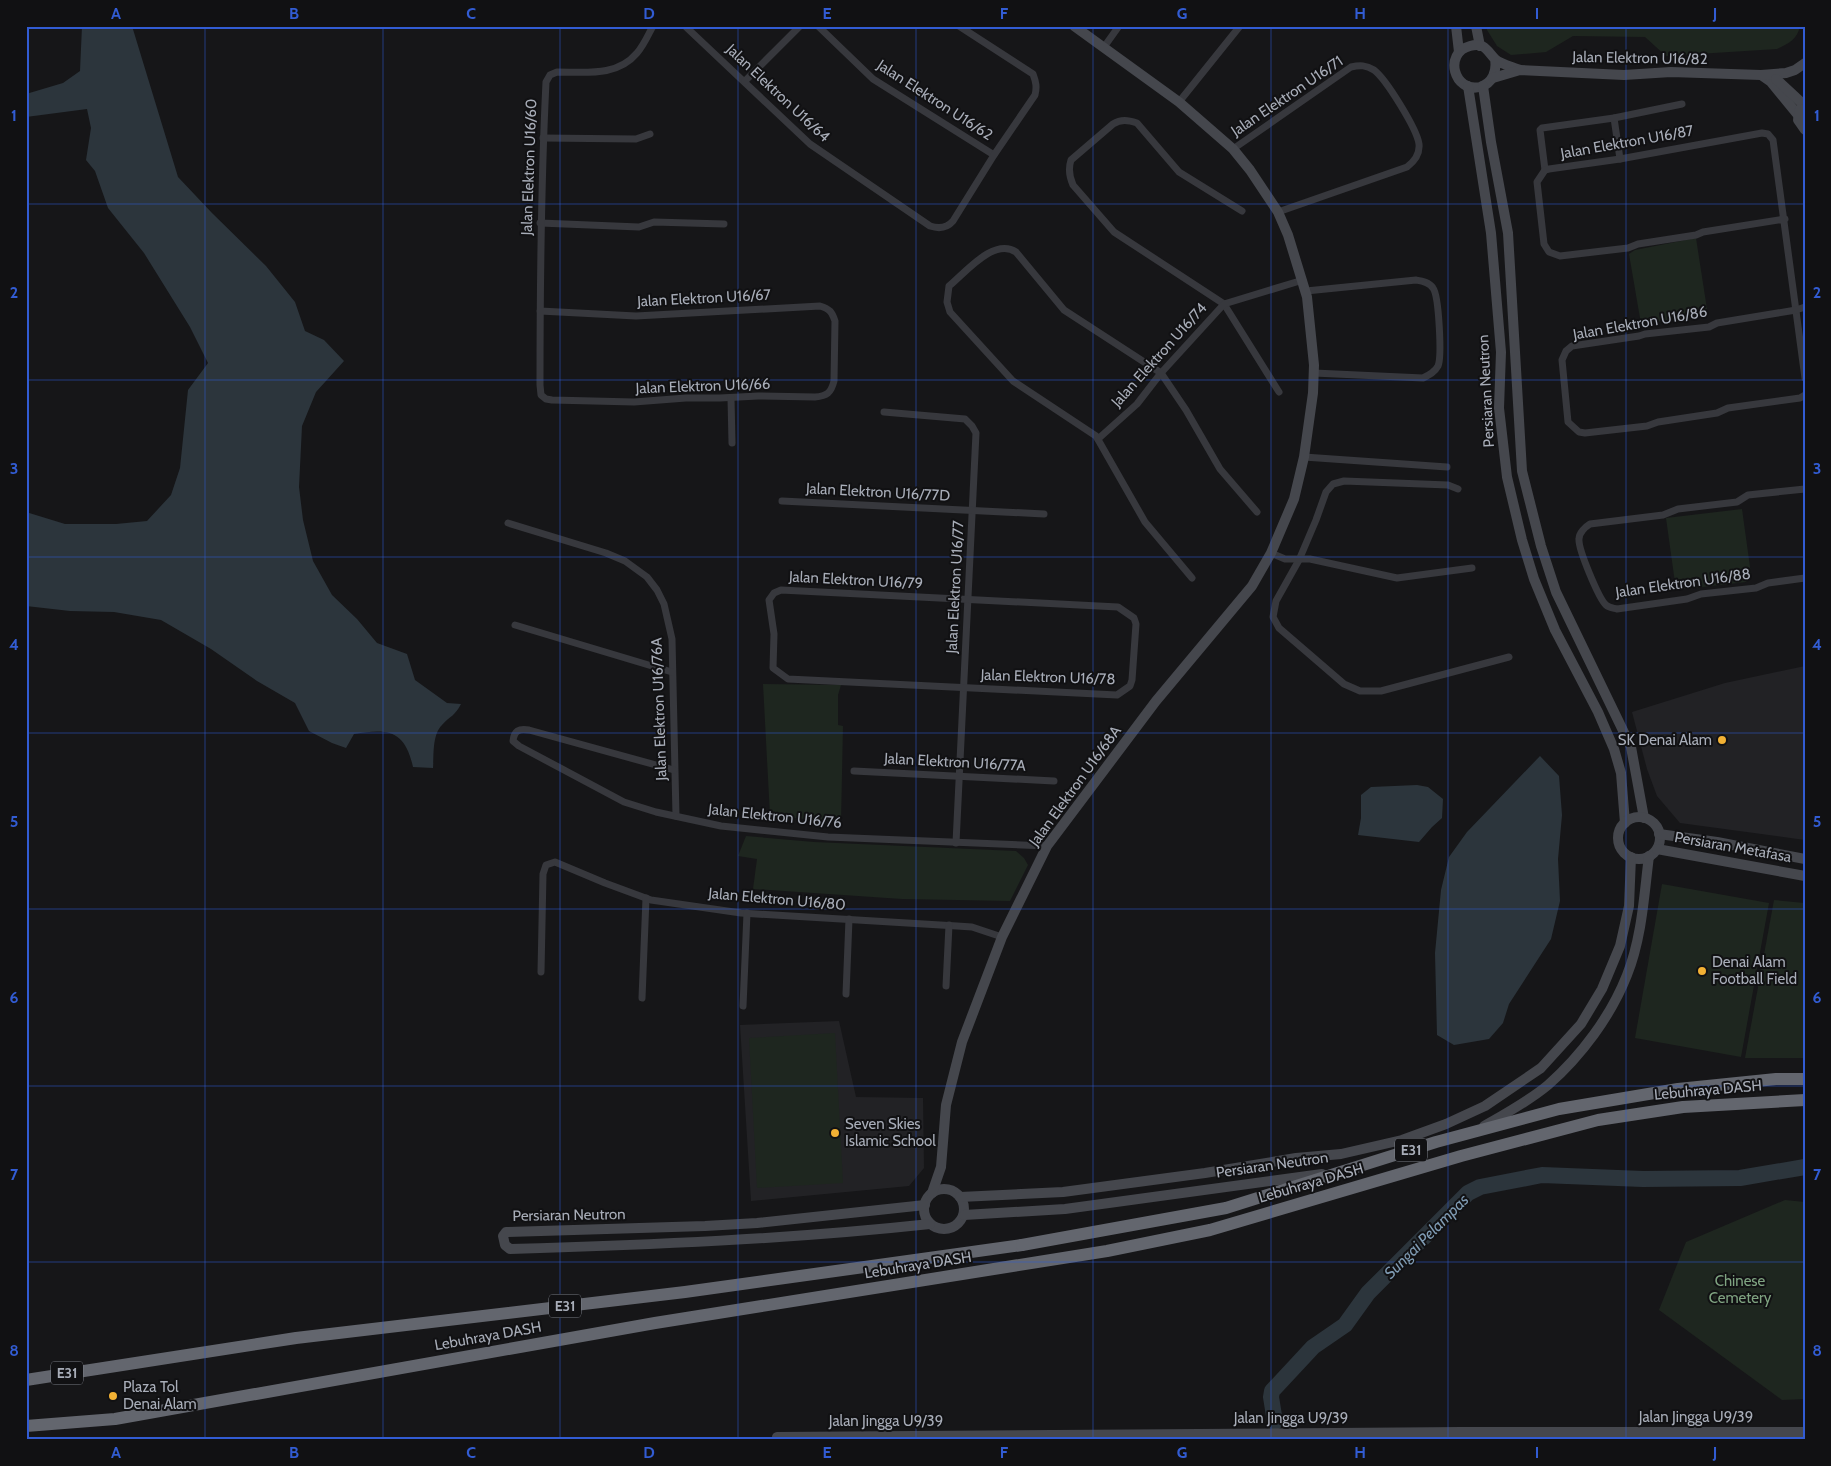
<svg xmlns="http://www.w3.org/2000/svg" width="1831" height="1466" font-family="Cabin,sans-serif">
	<rect width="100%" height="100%" fill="#161618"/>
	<g fill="#222225">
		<polygon points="1805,666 1805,840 1680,823 1657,796 1647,769 1632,712 1725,683"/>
		<polygon points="839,1021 856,1097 923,1098 924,1168 909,1186 751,1201 740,1025"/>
	</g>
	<g fill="#1e261f">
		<path d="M1487,26H1800C1797,40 1789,43 1777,49L1666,56L1645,37L1573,36L1546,52L1511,55L1497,46L1487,30Z"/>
		<polygon points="1696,238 1707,309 1699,316 1641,324 1629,254 1635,250"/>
		<polygon points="1742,509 1751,574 1746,582 1676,590 1666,518"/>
		<polygon points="763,684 841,685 838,695 838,725 843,726 841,822 770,816"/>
		<polygon points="746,836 814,842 1016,851 1024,858 1028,865 1010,901 902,899 753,889 757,859 738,856"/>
		<polygon points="1662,884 1769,903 1741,1057 1635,1038"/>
		<polygon points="1774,900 1805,903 1805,1058 1745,1058"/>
		<polygon points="835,1033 843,1183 757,1188 749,1038"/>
		<polygon points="1785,1200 1805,1202 1805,1399 1782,1400 1659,1310 1686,1242"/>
		<polygon points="1334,1433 1490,1440 1326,1440"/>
	</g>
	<g fill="#2c353c">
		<path d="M82,26H132L178,177L212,213L266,266L295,302L305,331L324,340L344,361L316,392L302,426L299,487L303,520L313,561L332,595L357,619L377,643L407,654L415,680L447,703L461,704C455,716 450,716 442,725C432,735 434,755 433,768L413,767C405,730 388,728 354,734L346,748L332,743L309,731L295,703L257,681L211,649L161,620L114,612L70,611L26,606V512L65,524H116L147,521L171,495L180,468L188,390L208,363L190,327L144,253L108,208L95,171L86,160L91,128L87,109L26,117V94L63,83L80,71Z"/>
		<polygon points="1540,756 1559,776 1562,815 1558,859 1560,901 1551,939 1509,1004 1503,1023 1489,1039 1454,1045 1437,1035 1435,953 1441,890 1449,857 1467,832"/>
		<polygon points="1417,785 1428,787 1443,799 1442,818 1432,827 1419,842 1358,835 1361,818 1361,795 1371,787"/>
	</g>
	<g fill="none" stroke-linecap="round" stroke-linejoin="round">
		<polyline stroke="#2c353c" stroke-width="16" points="1275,1422 1271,1397 1272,1391 1313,1347 1345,1325 1368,1293 1468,1193 1480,1187 1542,1175 1643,1179 1740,1178 1805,1167"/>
		<g stroke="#37383d" stroke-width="7">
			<polyline points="818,26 873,79 994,155"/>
			<path d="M686,27L810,144L930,226C939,229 947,228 953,221L994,155L1035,95C1037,87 1036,82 1033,74L959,26"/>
			<polyline points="1104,47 1119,26"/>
			<polyline points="745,81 800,26"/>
			<polyline points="1179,102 1240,26"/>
			<polyline points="1614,118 1620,159"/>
			<polyline points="543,138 636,139 650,134"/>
			<path d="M1233,149L1351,67C1360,65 1366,65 1374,70C1386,79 1417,129 1419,144C1420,154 1415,161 1407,167L1278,212"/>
			<polyline points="1545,170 1540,130 1542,128 1614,118 1682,104"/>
			<path d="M1242,211L1179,172L1137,123C1128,120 1121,119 1113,124L1071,160C1068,169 1069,176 1073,185L1114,232L1224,304L1279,392"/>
			<polyline points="1785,219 1703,232 1696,235 1638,244 1628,248 1560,256 1549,252 1544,244 1537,182 1545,170 1549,169 1620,159 1762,133 1768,134 1773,140 1805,378"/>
			<polyline points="540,223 639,227 654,222 724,224"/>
			<path d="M1306,291L1416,280C1422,281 1429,282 1433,288C1439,296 1442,357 1438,366C1435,372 1429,375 1423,378L1314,373"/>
			<polyline points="1805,307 1796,310 1717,323 1709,327 1645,334 1639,336 1572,346 1566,351 1562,360 1568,422 1579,432 1585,433 1647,426 1658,422 1717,413 1728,408 1800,398 1805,395"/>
			<path d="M540,311L636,316L820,306C830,309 832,312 835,321L834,381C831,393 827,396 815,397L758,396L720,398H686L634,402L552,400L546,399L541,395L540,385C540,284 541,183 546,82L550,75L557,72C586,72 617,77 637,53C644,45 648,35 653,26"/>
			<polyline points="731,398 732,443"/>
			<polyline points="884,412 965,419 972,426 976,433 956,843"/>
			<polyline points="1098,439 1137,404 1161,373 1224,304 1303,280"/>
			<polyline points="1304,457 1447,467"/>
			<polyline points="1458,489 1448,485 1344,481 1333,484 1326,492 1316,520 1299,560 1276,601 1273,617 1279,628 1344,684 1360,691 1381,691 1509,657"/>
			<path d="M1805,489L1748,495L1737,502L1678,509L1663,515L1590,524C1585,527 1579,533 1579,539C1578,549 1599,599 1606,605C1609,608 1613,608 1617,609L1687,599L1701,594L1756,588L1768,583L1805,578"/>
			<polyline points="782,501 1044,514"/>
			<polyline points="508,523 606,553 625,561 647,577 657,590 664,604 672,639 676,816"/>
			<polyline points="1271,553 1285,559 1310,559 1397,578 1472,568"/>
			<path d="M1192,578L1145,522L1096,436L1013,381L950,312L947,302L949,286C965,273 994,237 1016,252L1064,310L1161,373L1186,410L1220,469L1257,512"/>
			<polygon points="781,590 1118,607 1134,618 1136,624 1132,680 1130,686 1117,695 788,679 773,668 774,634 769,600 774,593"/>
			<polyline points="515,625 672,672"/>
			<path d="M674,770L529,730C519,728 514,731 513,741L519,746L624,802L656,812L721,826L828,837L1047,846"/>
			<polyline points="854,771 1054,781"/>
			<polyline points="541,972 543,874 546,865 555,862 605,883 651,900 741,913 957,926 972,927 1002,937"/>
			<polyline points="946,986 949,925"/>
			<polyline points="846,994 849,919"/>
			<polyline points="642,998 646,898"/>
			<polyline points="743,1006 747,913"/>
		</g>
		<g stroke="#45474d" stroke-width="10">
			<polyline points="1456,26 1459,52"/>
			<polyline points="1476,26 1480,46"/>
			<path d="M1495,59C1497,71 1493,83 1480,87C1454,93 1443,53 1470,46C1485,42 1487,51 1495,59C1500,64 1513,67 1520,70"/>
			<polyline points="1761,75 1771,82 1798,115"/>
			<polyline points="1493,78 1520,70 1624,75 1671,72 1761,75 1786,73 1795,70 1805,63"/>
			<polyline points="1776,79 1804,105"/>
			<polyline points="1468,86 1491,233 1501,352 1499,408 1507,477 1522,540 1534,579 1555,630 1598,712 1614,749 1621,773 1625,823"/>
			<polyline points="1483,86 1491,142 1508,233 1522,471 1541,546 1556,592 1631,747 1644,818"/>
			<polyline points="1800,109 1798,120 1805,130"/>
			<circle cx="1639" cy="838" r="21"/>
			<polyline points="1659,834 1717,842 1805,859"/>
			<polyline points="1657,849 1805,876"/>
			<path d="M1484,1126C1505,1114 1529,1101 1548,1085C1581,1056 1611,1016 1627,975C1642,938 1644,895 1649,856"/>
			<circle cx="944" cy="1209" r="20"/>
			<polyline points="932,1193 941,1167 946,1105 962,1042 1002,937 1047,846 1156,701 1252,586 1271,553 1294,499 1304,457 1313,393 1314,365 1307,297 1288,235 1278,212 1250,170 1233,149 1179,102 1074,26"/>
			<polyline points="960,1197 1063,1192 1205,1173 1296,1158 1341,1154 1402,1140 1446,1124 1485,1106 1541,1068 1581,1024 1602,989 1620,946 1629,906 1631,857"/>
			<path d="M925,1205L757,1223L705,1226L506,1232L503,1236L505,1245L510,1249C650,1245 791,1239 930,1224"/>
			<polyline points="964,1215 1065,1209 1322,1174"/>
			<polyline points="777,1437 1461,1432 1805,1432"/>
		</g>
		<g stroke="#63666e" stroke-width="12">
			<polyline points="26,1380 296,1338 685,1292 1022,1245"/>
			<polyline points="26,1426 115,1419 655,1323 1107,1251 1210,1230 1461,1156 1598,1120 1683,1107 1805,1100"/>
		</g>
		<polyline stroke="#63666e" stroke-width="12" points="1022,1245 1226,1208 1436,1142 1559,1109 1678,1089 1776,1079 1805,1079"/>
	</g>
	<path fill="none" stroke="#325cd3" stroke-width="1" stroke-opacity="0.55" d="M205,26V1440M383,26V1440M560,26V1440M738,26V1440M916,26V1440M1093,26V1440M1271,26V1440M1448,26V1440M1626,26V1440M26,204H1805M26,380H1805M26,557H1805M26,733H1805M26,909H1805M26,1086H1805M26,1262H1805"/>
	<g fill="#f2b134" stroke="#111113" stroke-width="2">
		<circle cx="1722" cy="740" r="5"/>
		<circle cx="1702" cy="971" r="5"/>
		<circle cx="835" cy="1133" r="5"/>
		<circle cx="113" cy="1396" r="5"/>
	</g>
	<g text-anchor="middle" stroke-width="4" stroke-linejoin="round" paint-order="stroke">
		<g fill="#111113" stroke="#7b7e86" stroke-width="1">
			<rect x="1395" y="1138.5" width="32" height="23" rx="4"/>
			<rect x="549" y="1294.5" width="32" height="23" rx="4"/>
			<rect x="51" y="1361.5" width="32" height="23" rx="4"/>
		</g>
		<g font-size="14" font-weight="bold" fill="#a8adb8">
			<text x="1411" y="1155">E31</text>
			<text x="565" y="1311">E31</text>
			<text x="67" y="1378">E31</text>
		</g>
		<g font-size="15" fill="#a8adb8" stroke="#111113">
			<text transform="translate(1640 58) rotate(1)" y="5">Jalan Elektron U16/82</text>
			<text transform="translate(778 93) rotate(43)" y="5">Jalan Elektron U16/64</text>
			<text transform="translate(1287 96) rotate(-34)" y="5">Jalan Elektron U16/71</text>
			<text transform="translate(935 100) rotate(33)" y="5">Jalan Elektron U16/62</text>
			<text transform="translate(1627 142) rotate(-10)" y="5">Jalan Elektron U16/87</text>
			<text transform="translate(529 167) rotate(-88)" y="5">Jalan Elektron U16/60</text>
			<text transform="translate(704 298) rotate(-3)" y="5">Jalan Elektron U16/67</text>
			<text transform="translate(1640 323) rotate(-10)" y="5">Jalan Elektron U16/86</text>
			<text transform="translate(1159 355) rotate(-48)" y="5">Jalan Elektron U16/74</text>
			<text transform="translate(703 386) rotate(-2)" y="5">Jalan Elektron U16/66</text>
			<text transform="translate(1486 391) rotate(-93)" y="5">Persiaran Neutron</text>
			<text transform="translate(878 492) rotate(3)" y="5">Jalan Elektron U16/77D</text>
			<text transform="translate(856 580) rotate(3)" y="5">Jalan Elektron U16/79</text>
			<text transform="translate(1683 583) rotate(-8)" y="5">Jalan Elektron U16/88</text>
			<text transform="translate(955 587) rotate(-87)" y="5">Jalan Elektron U16/77</text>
			<text transform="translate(1048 677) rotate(2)" y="5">Jalan Elektron U16/78</text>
			<text transform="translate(659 709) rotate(-92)" y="5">Jalan Elektron U16/76A</text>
			<text transform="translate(955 762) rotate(3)" y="5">Jalan Elektron U16/77A</text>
			<text transform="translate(1075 786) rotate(-54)" y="5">Jalan Elektron U16/68A</text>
			<text transform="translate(775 816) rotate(6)" y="5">Jalan Elektron U16/76</text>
			<text transform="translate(1733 847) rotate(10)" y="5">Persiaran Metafasa</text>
			<text transform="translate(777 899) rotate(5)" y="5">Jalan Elektron U16/80</text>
			<text transform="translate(1708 1090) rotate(-5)" y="5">Lebuhraya DASH</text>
			<text transform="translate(1272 1165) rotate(-8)" y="5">Persiaran Neutron</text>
			<text transform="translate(1311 1183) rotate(-16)" y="5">Lebuhraya DASH</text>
			<text transform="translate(569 1215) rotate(-1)" y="5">Persiaran Neutron</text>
			<text transform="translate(918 1265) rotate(-9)" y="5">Lebuhraya DASH</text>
			<text transform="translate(488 1336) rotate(-10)" y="5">Lebuhraya DASH</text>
			<text x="1696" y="1422">Jalan Jingga U9/39</text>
			<text x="1291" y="1423">Jalan Jingga U9/39</text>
			<text x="886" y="1426">Jalan Jingga U9/39</text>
		</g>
		<g font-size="15" fill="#a8adb8" stroke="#111113" text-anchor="start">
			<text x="1712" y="745" text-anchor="end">SK Denai Alam</text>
			<text x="1712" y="967">Denai Alam<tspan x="1712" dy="17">Football Field</tspan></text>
			<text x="845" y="1129">Seven Skies<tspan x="845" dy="17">Islamic School</tspan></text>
			<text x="123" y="1392">Plaza Tol<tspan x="123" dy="17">Denai Alam</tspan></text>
		</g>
		<g font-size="15" fill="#7fa381" stroke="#111113">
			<text x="1740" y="1286">Chinese<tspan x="1740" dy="17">Cemetery</tspan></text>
		</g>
		<g font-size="16" font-style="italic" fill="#7f9bb3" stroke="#111113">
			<text transform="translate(1426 1236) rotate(-45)" y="6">Sungai Pelampas</text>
		</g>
	</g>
	<rect width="1831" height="1466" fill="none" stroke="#111113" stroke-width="55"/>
	<rect x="28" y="28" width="1776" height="1410" fill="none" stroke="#325cd3" stroke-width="2"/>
	<g font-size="16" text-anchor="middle" font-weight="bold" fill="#325cd3">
		<text x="116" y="19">A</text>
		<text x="294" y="19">B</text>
		<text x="471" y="19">C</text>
		<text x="649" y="19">D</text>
		<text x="827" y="19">E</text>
		<text x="1004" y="19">F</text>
		<text x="1182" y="19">G</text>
		<text x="1360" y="19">H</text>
		<text x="1537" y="19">I</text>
		<text x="1715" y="19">J</text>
		<text x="14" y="121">1</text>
		<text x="1817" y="121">1</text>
		<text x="14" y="298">2</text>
		<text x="1817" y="298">2</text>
		<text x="14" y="474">3</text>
		<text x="1817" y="474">3</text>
		<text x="14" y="650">4</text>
		<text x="1817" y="650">4</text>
		<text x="14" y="827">5</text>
		<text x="1817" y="827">5</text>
		<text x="14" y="1003">6</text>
		<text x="1817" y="1003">6</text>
		<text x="14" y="1180">7</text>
		<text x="1817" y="1180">7</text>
		<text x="14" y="1356">8</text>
		<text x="1817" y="1356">8</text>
		<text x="116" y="1458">A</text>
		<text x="294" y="1458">B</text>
		<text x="471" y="1458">C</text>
		<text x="649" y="1458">D</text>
		<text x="827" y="1458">E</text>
		<text x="1004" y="1458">F</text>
		<text x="1182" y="1458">G</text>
		<text x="1360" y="1458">H</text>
		<text x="1537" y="1458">I</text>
		<text x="1715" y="1458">J</text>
	</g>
</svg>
